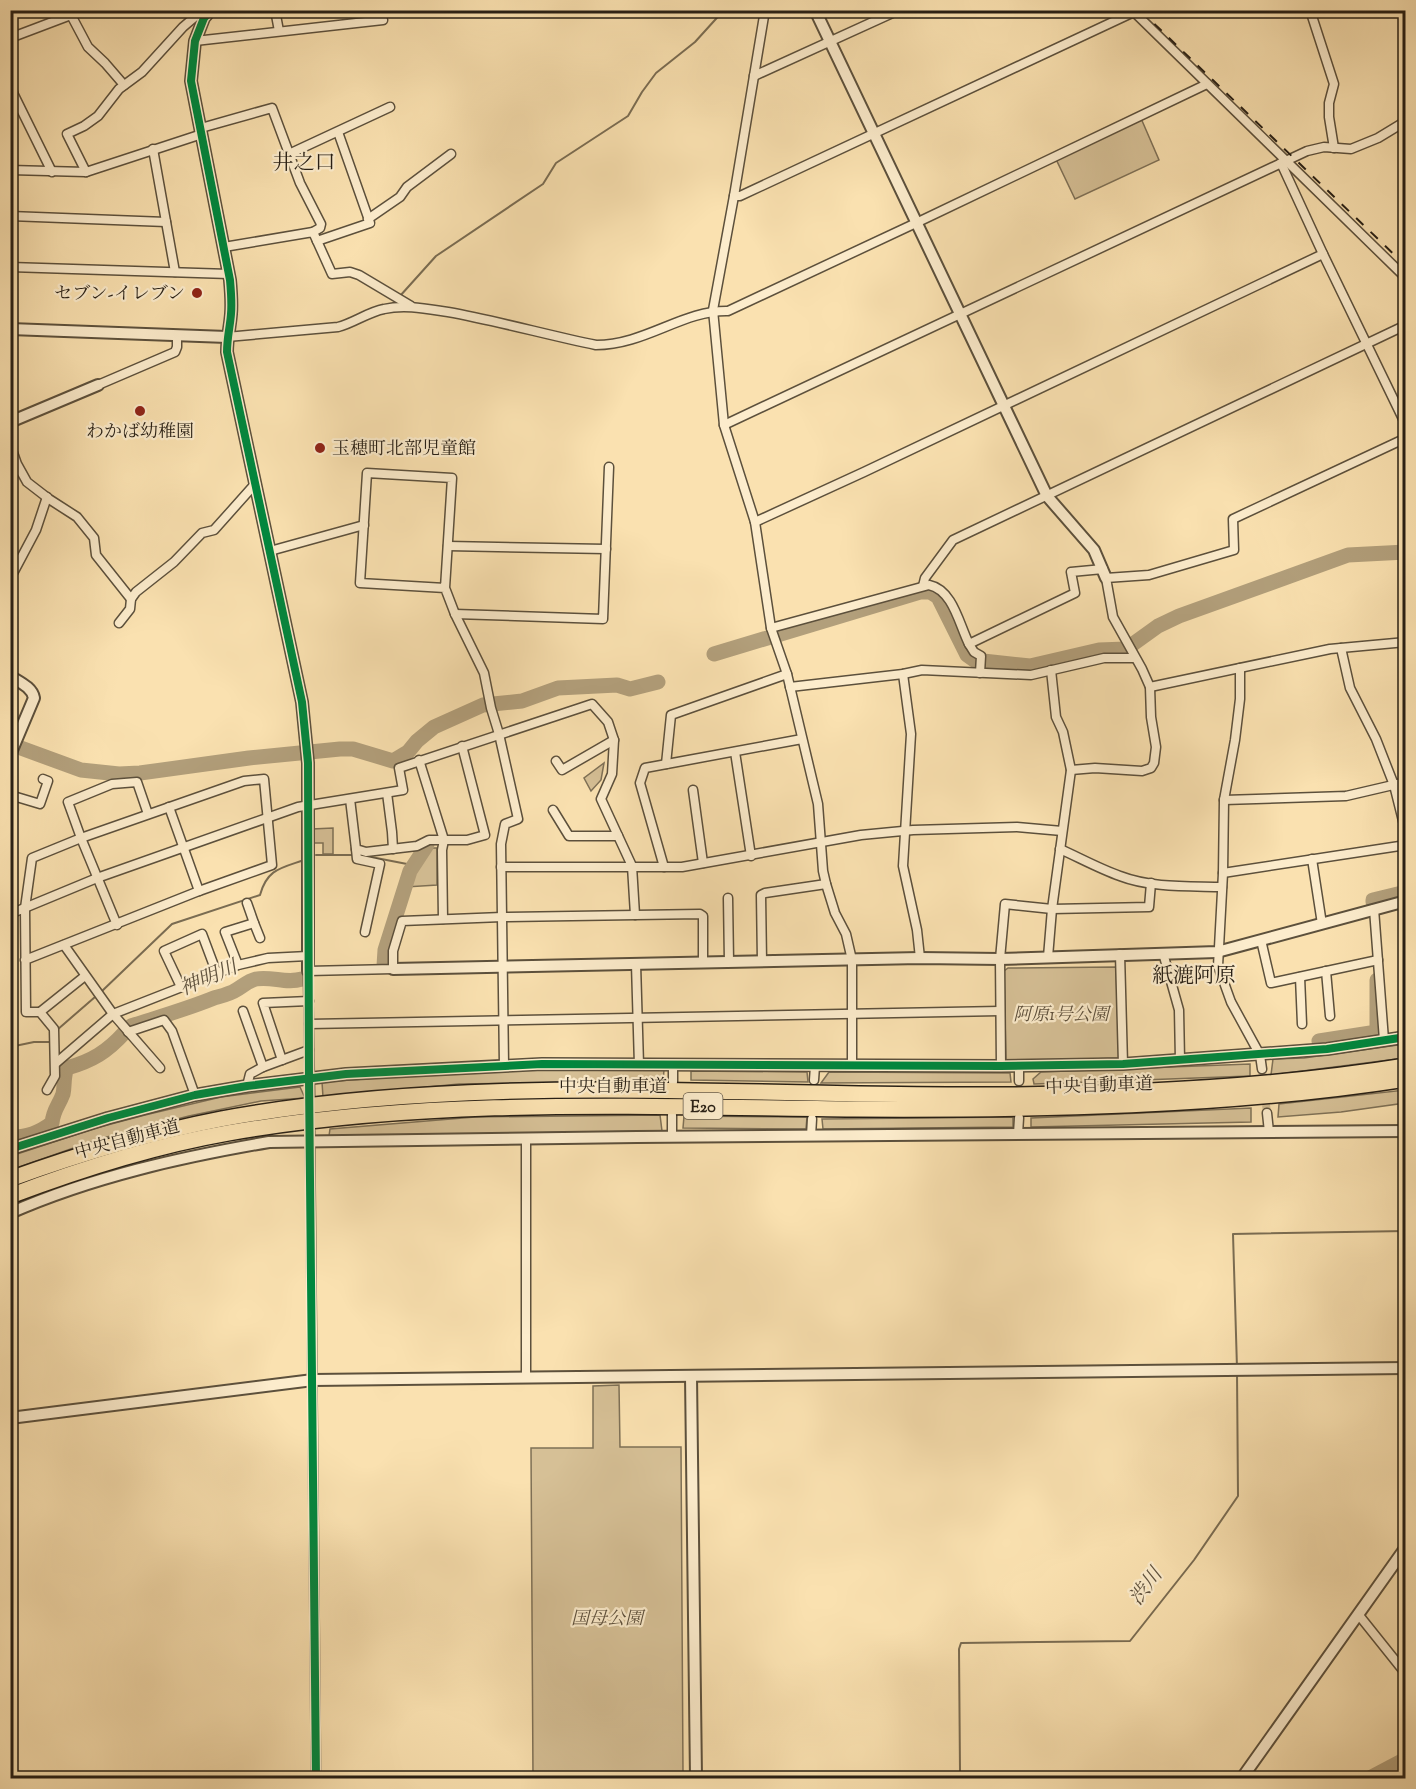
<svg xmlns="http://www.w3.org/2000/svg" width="1416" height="1789" font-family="'Sorts Mill Goudy','Noto Serif JP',serif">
	<rect width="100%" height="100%" fill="#fae1b0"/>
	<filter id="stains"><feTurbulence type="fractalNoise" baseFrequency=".00333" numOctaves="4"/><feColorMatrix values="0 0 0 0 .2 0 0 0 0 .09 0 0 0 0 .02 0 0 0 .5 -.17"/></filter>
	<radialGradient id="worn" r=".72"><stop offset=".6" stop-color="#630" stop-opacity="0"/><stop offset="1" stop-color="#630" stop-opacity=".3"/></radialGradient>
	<g fill="#d6c096" stroke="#7e7056" stroke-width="1.5">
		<polygon points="1140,116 1159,160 1075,199 1055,157"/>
		<polygon points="604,763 601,780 591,791 584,778"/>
		<polygon points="333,828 333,854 323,854 323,843 312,843 312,829"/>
		<polygon points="428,848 437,848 437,885 406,887 412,871"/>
		<polygon points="1116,967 1119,1058 1006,1062 1004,971 1008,968"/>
		<polygon points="1405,1044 1405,1058 1271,1075 1273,1059 1304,1058"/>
		<polygon points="1250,1064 1250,1076 1034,1084 1033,1079 1041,1072"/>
		<polygon points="551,1069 664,1070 663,1081 459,1084 323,1097 322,1082 462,1072"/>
		<polygon points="691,1071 807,1072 808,1082 691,1080"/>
		<polygon points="829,1072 1010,1073 1011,1082 821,1083"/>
		<polygon points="300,1087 305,1098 261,1101 189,1116 99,1139 11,1170 11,1156 96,1128 145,1115 221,1097"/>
		<polygon points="1405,1090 1405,1103 1341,1112 1278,1117 1279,1104"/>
		<polygon points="1251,1108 1251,1122 1031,1127 1031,1118"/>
		<polygon points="660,1115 662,1131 329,1136 330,1129 475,1117"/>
		<polygon points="684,1116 807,1117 806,1129 683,1128"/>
		<polygon points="1013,1117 1013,1127 823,1129 822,1119"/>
		<polygon points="619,1385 620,1447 681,1447 683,1773 533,1776 531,1448 593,1448 593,1386"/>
	</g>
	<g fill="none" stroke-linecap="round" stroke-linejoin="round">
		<g stroke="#7a6c52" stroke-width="2">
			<polyline points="400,296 436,256 543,184 556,163 628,116 642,92 656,73 695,42 724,10"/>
			<polyline points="316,855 353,855"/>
			<polyline points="366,856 407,864 413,867"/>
			<path d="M101,992L172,924L260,895C267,869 281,868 304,860"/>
			<polyline points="57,1030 95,997"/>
			<polyline points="10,1047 34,1042 49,1042"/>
			<polyline points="1237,1368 1233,1234 1406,1231"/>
			<polyline points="1395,1765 1402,1778"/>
			<polyline points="640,1778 693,1778"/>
			<polyline points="698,1778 720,1778"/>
			<polyline points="752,1778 826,1773 956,1776 960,1772 959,1649 961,1643 1130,1641 1194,1560 1238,1496 1237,1373"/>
		</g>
		<g stroke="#b29f7b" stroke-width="15">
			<polyline points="714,654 920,592 930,592 938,597 967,655 974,660 1030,666 1099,650 1126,649 1158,626 1179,616 1348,555 1406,552"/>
			<polyline points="10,744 81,770 119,774 140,773 249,758 340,749 353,749 393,761 408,752 417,741 434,727 483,705 522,701 558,688 617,685 630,689 658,682"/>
			<polyline points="1373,902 1373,900 1406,892"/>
			<polyline points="384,966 385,950 410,871 427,845"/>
			<path d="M131,1026C159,1017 187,1009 214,998C221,996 230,994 236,990C243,986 248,981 256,979C272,976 286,984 302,979"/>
			<polyline points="1319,1041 1377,1032 1377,980"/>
			<path d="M10,1137C27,1137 39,1133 52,1123C53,1110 59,1105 63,1094C65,1085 63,1077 67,1068C92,1061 107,1052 125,1032"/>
			<polyline points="1370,1778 1406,1759"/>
		</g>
		<polyline stroke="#d0ba91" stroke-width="8" stroke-dasharray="8 4" stroke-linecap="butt" points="1262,1069 1267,1113"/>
		<defs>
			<g id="minor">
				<polyline points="275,10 279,31"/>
				<polyline points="765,10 734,196 713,310 724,425 755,522 771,628 787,674 818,804 823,871 826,884 835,913 846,934 852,960 852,1066"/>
				<polyline points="1310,10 1334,84 1329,103 1329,117 1334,148"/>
				<polyline points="71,15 88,47 105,63 124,85"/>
				<polyline points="10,38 84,10"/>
				<polyline points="195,41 383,20"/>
				<polyline points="754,76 899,10"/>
				<polyline points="10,83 14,95 52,172"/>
				<polyline points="201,128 272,108 300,183 321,224 320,228 313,232"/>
				<polyline points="153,149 175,272"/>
				<polyline points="289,154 390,107"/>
				<polyline points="1281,163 1323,254 1406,425"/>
				<polyline points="10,170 86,172 202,134"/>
				<polyline points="86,172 67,134 84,126 98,116 119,89 142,72 183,27 203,10"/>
				<polyline points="734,196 740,196 1134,12 1406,278"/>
				<polyline points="10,216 166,222"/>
				<polyline points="368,219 400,197 407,187 451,154"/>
				<polyline points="317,241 370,223 338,132"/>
				<polyline points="224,247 313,232 332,274 350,272 359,275 411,306"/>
				<polyline points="10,267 229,274"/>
				<path d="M227,337L338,327C354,323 368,312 384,309C405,304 428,309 448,312C498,321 547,335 596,345C645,345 683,310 728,311L916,223L1207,84"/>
				<polyline points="98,385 175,352 177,347 177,335"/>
				<polyline points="724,425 1307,151 1324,147 1351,149 1378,138 1406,121"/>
				<polyline points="10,444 17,464 27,482 49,499 77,517 94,538 96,555 131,599"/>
				<polyline points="755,522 864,472 1323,254"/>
				<polyline points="448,546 606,549"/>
				<polyline points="270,551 364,525"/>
				<polyline points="10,579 36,530 47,497"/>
				<polyline points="923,586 925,578 953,540 1406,325"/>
				<polyline points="445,588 360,583 367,473 452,478 445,588 455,614 484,673 491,708 499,734 518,819 505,824 501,844 504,1065"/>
				<polyline points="455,614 603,619 609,467"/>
				<polyline points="119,623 130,609 131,599 136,592 174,562 202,533 214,530 256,483"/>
				<path d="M771,628L929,585C953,590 959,624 969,644L974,652L981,656L980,673"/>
				<polyline points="969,644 1075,593 1071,572 1103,569"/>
				<polyline points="1341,648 1350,688 1376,739 1394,785 1406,833"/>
				<polyline points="1240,668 1240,699 1235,740 1224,800 1223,873 1218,966 1231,1002 1260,1055 1262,1069"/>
				<polyline points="903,674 911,734 903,866 917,930 920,958"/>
				<polyline points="790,687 903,674 922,670 1031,675 1104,658 1135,658"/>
				<polyline points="1150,687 1330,649 1406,642"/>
				<polyline points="735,752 751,856"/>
				<polyline points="419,760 444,840 442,850 443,919"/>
				<polyline points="556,761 562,770 614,740"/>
				<polyline points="666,764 671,715 787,674"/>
				<polyline points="1071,770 1095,768 1142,771 1151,768 1154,763 1156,747 1151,717 1150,687 1142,669 1113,617 1106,578 1149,575 1234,550 1233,519 1406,438"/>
				<polyline points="693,790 703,863"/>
				<polyline points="387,793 392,832 393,849"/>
				<polyline points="10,795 40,804 48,781 43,779"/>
				<polyline points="350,799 356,849 366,852 417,846 429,840 467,840 485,835 462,746"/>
				<polyline points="1224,800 1346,796 1406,782"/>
				<polyline points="169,807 199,891"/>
				<polyline points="553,810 569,836 618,836"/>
				<polyline points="356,849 357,859 380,864 365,932"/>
				<path d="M1060,849C1080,858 1100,869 1120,876C1151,888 1189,886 1222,887"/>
				<polyline points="1312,859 1322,924"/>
				<polyline points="501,867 682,867 861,835 913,830 1017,827 1062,831"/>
				<polyline points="664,867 640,783 645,768 802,739"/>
				<polyline points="1223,873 1406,845"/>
				<polyline points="728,898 729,962"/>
				<polyline points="1374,909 1384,1040"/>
				<polyline points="10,914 97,878 298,807 403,790 399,768 592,704 608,722 614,740 612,774 601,799 632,866 635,915"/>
				<polyline points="254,923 260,938"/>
				<polyline points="117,925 81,838 68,802 112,784 137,782 148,814"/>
				<polyline points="1261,940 1271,983 1378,960"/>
				<polyline points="64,945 113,1014 160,1068"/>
				<polyline points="1163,953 1179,1010 1180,1060"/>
				<polyline points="1120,954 1123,1064"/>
				<polyline points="1048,957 1052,909 1071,770 1063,732 1056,717 1051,670"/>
				<polyline points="25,960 199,891 272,865 264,779 244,781 81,838 32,858 25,908 26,1012 40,1012 54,1029 55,1076 47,1090"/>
				<polyline points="762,962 761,895 765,893 826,884"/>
				<polyline points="636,964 639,1065"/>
				<polyline points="238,965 225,932 254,923 247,903"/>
				<polyline points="1326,971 1330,1016"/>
				<polyline points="1300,977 1302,1024"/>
				<polyline points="181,987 164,951 202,934 217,974"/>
				<polyline points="243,1011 263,1067"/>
				<polyline points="40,1012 85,976"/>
				<polyline points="309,1024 1000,1011"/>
				<polyline points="128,1032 164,1020 172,1031 195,1095"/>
				<polyline points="282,1060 263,1003 309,1001"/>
				<polyline points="56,1063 113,1014 238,965 268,958 308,956"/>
				<polyline points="1001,1066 1000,959 1005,904 1052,909 1149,907 1151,883"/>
				<polyline points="1019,1066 1019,1081"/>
				<polyline points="814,1080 815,1066"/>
				<polyline points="673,1082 673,1065"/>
				<polyline points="247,1086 250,1074 263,1067 309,1050"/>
				<polyline points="310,1097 308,971 393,969 393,951 402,921 502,917 700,914 703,916 703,963"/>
				<polyline points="1267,1113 1269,1132"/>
				<polyline points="310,1131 316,1778"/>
				<polyline points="1018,1134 1019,1118"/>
				<polyline points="811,1136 812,1119"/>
				<polyline points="672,1137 672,1115"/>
				<polyline points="526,1378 526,1139"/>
				<polyline points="1358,1614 1406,1674"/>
			</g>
			<g id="tertiary">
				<path d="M211,10L204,18L195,41L191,81L230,280C231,291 232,302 231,314C230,327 227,338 227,352L302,702L308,763V971"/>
				<polyline points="815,10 1047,496 1094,550 1106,578"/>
				<polyline points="10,329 227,337"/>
				<polyline points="10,422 98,385"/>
				<path d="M10,676C19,682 32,687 34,698L10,755"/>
				<polyline points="393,969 920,958 1000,959 1217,952 1406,901"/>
				<polyline points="10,1149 108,1118 195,1095 247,1086 346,1074 542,1064 1001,1066 1123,1064 1327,1049 1406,1037"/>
				<path d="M10,1213C92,1177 181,1157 269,1142L637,1137L1406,1131"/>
				<polyline points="691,1376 696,1778"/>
				<polyline points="10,1418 313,1380 1406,1368"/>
				<polyline points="1242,1778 1406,1547"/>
			</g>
			<g id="motorway">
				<path d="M10,1179C79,1154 149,1133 221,1119C460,1075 706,1094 947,1095C1100,1096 1255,1090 1406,1066"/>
				<path d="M10,1196C81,1169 154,1146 228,1133C435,1097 646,1107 855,1109C1039,1110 1224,1107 1406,1079"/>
			</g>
		</defs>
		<use href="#minor" stroke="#5c503c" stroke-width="11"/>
		<use href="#tertiary" stroke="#5c503c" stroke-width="14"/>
		<use href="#motorway" stroke="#271f15" stroke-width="18"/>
		<use href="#minor" stroke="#fceccc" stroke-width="8"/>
		<use href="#tertiary" stroke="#fceccc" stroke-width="10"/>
		<use href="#motorway" stroke="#fae1b0" stroke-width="15"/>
		<polyline stroke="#271f15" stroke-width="2" stroke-dasharray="10 10" stroke-linecap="butt" points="1140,10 1406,266"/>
		<defs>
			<g id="cycleway">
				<path d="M211,10L204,18L195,41L191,81L230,280C231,291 232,302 231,314C230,327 227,338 227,352L302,702L308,763L309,1079L316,1778"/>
				<polyline points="10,1149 108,1118 195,1095 247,1086 346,1074 542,1064 1001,1066 1123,1064 1327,1049 1406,1037"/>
			</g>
		</defs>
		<use href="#cycleway" stroke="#fceccc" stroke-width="11"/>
		<use href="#cycleway" stroke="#00873e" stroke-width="8"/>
	</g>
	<g fill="#8f2418" stroke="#fceccc" stroke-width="2">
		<circle cx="197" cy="293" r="6"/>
		<circle cx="140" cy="411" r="6"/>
		<circle cx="320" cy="448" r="6"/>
	</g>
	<g text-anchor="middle" stroke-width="4.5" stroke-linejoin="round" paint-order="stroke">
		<rect fill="#fceccc" stroke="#675c4c" stroke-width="1.5" x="683.5" y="1093" width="39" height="26" rx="4.5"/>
		<g font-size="16" font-weight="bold" fill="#271f15">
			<text x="703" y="1112">E20</text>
		</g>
		<g font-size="18" fill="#271f15" stroke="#fceccc" text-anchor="end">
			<text x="185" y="299">セブン-イレブン</text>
			<text x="140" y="437" text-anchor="middle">わかば幼稚園</text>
			<text x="332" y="454" text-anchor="start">玉穂町北部児童館</text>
		</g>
		<g font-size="18" font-style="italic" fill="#5c4f3c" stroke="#fceccc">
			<text x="1061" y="1020">阿原1号公園</text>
			<text x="607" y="1624">国母公園</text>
		</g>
		<g font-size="18" fill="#271f15" stroke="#fceccc">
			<text transform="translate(1099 1085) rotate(-2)" y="6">中央自動車道</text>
			<text x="613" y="1092">中央自動車道</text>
			<text transform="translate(127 1139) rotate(-15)" y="6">中央自動車道</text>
		</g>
		<g font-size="20" font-style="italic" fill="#5f523e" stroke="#fceccc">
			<text transform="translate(208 977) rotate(-23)" y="7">神明川</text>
			<text transform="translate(1145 1586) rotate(-53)" y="7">渋川</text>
		</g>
		<g font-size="21" fill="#271f15" stroke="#fceccc">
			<text x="304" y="169">井之口</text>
			<text x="1194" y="982">紙漉阿原</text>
		</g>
	</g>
	<rect width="1416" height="1789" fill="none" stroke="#fae1b0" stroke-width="36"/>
	<rect x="12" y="12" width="1392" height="1765" fill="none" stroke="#271f15" stroke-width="3"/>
	<rect x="18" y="18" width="1380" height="1753" fill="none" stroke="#271f15" stroke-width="1.5"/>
	<rect width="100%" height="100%" filter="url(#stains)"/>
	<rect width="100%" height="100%" fill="url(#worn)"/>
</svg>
